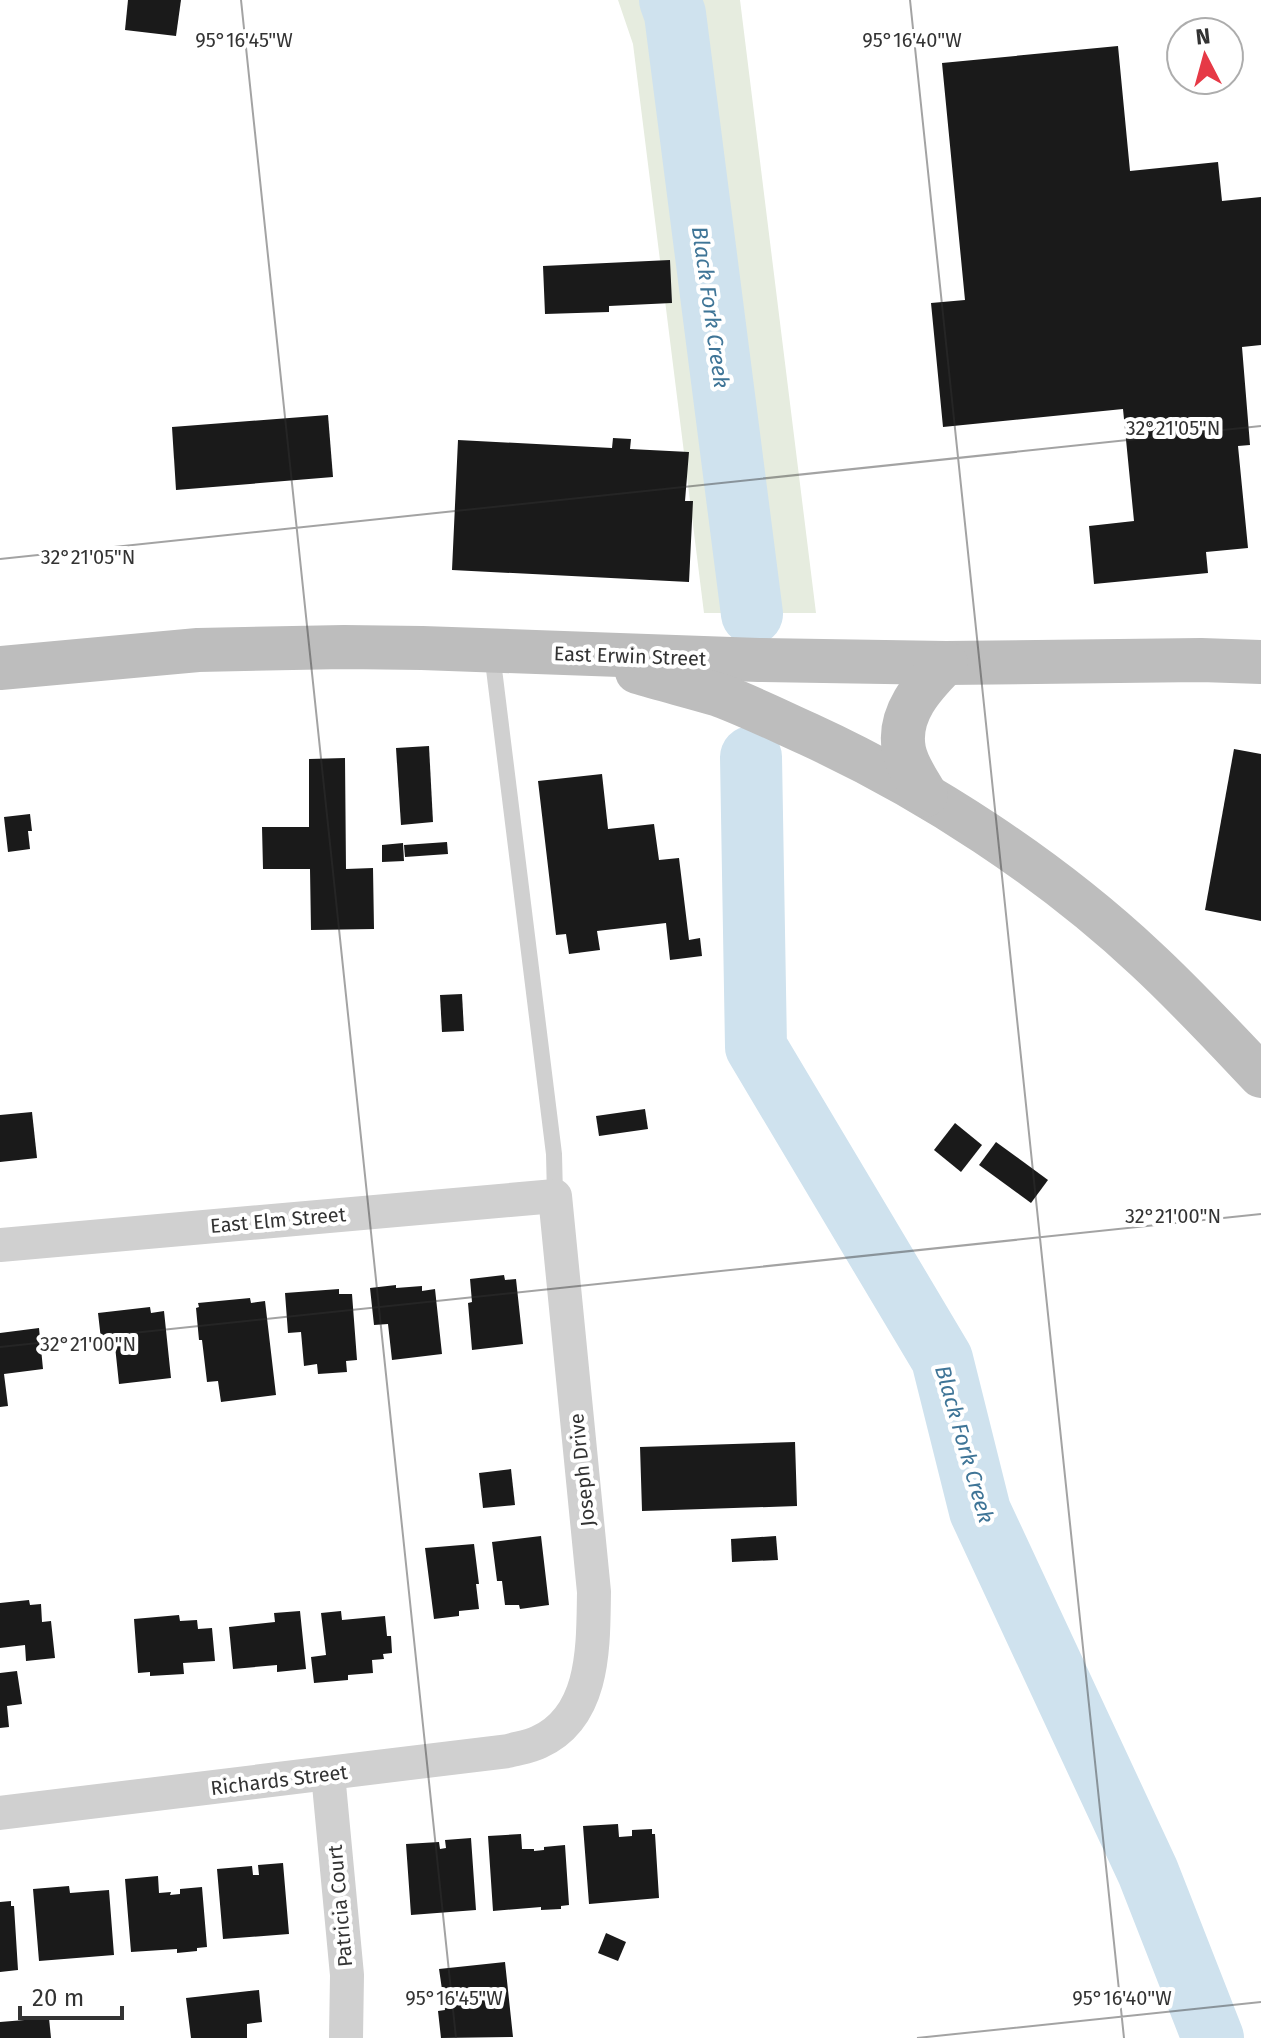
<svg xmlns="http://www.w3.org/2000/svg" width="1261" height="2038" font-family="'Fira Sans',sans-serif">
	<rect width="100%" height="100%" fill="#fff"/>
	<polygon fill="#e6ecdf" points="618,0 740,0 816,613 704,613 633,44"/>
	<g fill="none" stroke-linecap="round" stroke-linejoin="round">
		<g stroke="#cfe2ee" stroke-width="62">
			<polyline points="670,0 675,14 752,614"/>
			<polyline points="751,757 756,1047 942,1359 980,1511 1148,1872 1213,2038"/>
		</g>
	</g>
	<g fill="#1a1a1a">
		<polygon points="128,0 181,0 176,36 125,30"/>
		<polygon points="1118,46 1130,171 1218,162 1222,201 1261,197 1261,345 1242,347 1250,445 1238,446 1248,548 1206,552 1208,573 1094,584 1089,526 1134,521 1123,409 943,427 931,303 965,300 942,63"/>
		<polygon points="670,260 672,303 609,306 609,312 545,314 543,266"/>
		<polygon points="328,415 333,477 176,490 172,427"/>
		<polygon points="613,438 631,439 630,449 689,452 685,501 693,501 689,582 452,570 458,440 612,448"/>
		<polygon points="429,746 433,822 401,825 396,748"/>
		<polygon points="1234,749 1261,754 1261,921 1205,910"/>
		<polygon points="345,758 346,869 373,868 374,929 311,930 310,869 263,869 262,827 309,827 309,759"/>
		<polygon points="602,774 608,829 654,824 659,860 679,858 689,940 700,938 702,956 670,960 666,923 597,931 600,950 569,954 566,934 556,935 538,781"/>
		<polygon points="30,814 32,831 28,831 30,849 8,852 4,817"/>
		<polygon points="447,842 448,854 405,857 404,845"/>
		<polygon points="403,843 404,861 382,862 382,845"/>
		<polygon points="462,994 464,1031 442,1032 440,995"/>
		<polygon points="645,1109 648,1129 599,1136 596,1116"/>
		<polygon points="32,1112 37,1158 0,1162 0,1115"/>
		<polygon points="955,1123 982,1145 961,1172 934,1150"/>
		<polygon points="996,1142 1048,1180 1031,1203 979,1165"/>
		<polygon points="504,1275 505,1280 516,1279 523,1344 472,1350 468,1303 472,1302 470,1279"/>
		<polygon points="396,1285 396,1288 422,1286 422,1291 435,1289 442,1354 392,1360 388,1324 374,1325 370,1288"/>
		<polygon points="339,1289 339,1294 352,1294 357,1360 346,1361 347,1372 318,1374 317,1364 304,1366 301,1332 288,1333 285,1293"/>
		<polygon points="250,1298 251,1303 265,1301 276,1395 221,1402 218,1381 207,1382 202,1340 199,1340 196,1308 199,1307 198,1303"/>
		<polygon points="150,1307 151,1313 164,1311 171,1378 119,1384 115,1346 102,1348 98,1313"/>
		<polygon points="39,1328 43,1369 4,1374 8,1406 0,1407 0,1333"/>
		<polygon points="795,1442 797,1506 642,1511 640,1447"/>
		<polygon points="511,1469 515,1505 483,1508 479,1473"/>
		<polygon points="541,1536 549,1605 520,1609 519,1605 505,1605 502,1581 497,1581 492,1542"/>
		<polygon points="776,1536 778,1560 732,1562 731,1539"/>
		<polygon points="474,1544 479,1584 476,1584 479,1609 459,1611 459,1616 434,1619 425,1548"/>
		<polygon points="29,1600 30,1605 41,1604 42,1622 51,1621 55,1658 26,1661 25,1645 0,1648 0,1603"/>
		<polygon points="300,1611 306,1669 277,1672 277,1665 233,1669 229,1627 275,1622 274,1613"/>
		<polygon points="341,1611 342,1620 385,1616 387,1636 391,1636 392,1653 383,1654 384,1659 372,1660 373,1673 348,1675 348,1680 314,1683 311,1657 326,1655 321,1613"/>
		<polygon points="179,1615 180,1621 197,1620 198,1629 212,1628 215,1661 183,1663 184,1674 150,1676 150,1672 138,1673 134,1619"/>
		<polygon points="17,1671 22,1704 7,1706 9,1727 0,1728 0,1673"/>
		<polygon points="618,1824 619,1837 632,1836 632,1830 652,1829 652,1834 655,1834 659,1898 589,1904 583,1826"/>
		<polygon points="521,1834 522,1849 534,1849 534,1851 544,1850 544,1847 565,1845 569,1905 561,1906 561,1909 541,1910 541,1907 493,1911 488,1836"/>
		<polygon points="471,1838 476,1910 411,1915 406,1844 439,1842 440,1849 446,1848 445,1840"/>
		<polygon points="283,1863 289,1934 223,1939 217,1869 252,1866 253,1875 259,1875 258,1865"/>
		<polygon points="158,1876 159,1893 171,1892 170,1895 180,1894 180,1889 202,1887 207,1947 197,1948 197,1951 177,1953 177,1949 131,1952 125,1879"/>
		<polygon points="69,1886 70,1893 109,1890 114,1955 39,1961 33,1889"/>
		<polygon points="11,1901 11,1906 14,1906 18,1970 0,1972 0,1902"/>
		<polygon points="606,1933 626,1942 618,1961 598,1953"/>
		<polygon points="505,1962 513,2037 441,2038 438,2011 445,2010 439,1969"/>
		<polygon points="259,1990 262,2022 247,2024 247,2038 191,2038 186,1998"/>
		<polygon points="49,2018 51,2038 0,2038 0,2022"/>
	</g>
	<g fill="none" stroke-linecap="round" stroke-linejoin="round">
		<polyline stroke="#d0d0d0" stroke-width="16" points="492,653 554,1154 555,1196"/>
		<g stroke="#d0d0d0" stroke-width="34">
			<path d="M0,1245L555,1196L594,1592C593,1644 596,1716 539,1742C529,1747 518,1748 508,1751L0,1813"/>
			<polyline points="328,1774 347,1975 346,2038"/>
		</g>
		<g stroke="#bdbdbd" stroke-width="44">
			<polyline points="0,668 198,650 344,647 422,648 759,660 946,663 1201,660 1261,662"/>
			<path d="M637,672C664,680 692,687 719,695C749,706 779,721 808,734C928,789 1050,869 1146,959C1186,996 1224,1037 1261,1076"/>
			<path d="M926,795C918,781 907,766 904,750C897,714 923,686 946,663"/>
		</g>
	</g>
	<path fill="none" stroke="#333" stroke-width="2" stroke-opacity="0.45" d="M241,0L456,2038M910,0L1124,2038M0,559L1261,426M0,1347L1261,1214M917,2038L1261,2002"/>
	<g text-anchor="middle" stroke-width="8" stroke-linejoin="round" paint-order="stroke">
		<g font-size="20" fill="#333" stroke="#fff">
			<text transform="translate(630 656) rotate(2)" y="7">East Erwin Street</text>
			<text transform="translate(278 1220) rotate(-5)" y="7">East Elm Street</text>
			<text transform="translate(582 1470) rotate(-96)" y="7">Joseph Drive</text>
			<text transform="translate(279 1780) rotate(-7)" y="7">Richards Street</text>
			<text transform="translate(340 1906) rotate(-95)" y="7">Patricia Court</text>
		</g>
		<g font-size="22" font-style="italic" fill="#3f7597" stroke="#fff">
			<text transform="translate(711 307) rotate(82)" y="8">Black Fork Creek</text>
			<text transform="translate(965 1444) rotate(74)" y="8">Black Fork Creek</text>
		</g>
	</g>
	<g font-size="20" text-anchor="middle" fill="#333" stroke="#fff" stroke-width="8" stroke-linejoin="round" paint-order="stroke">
		<text x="244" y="47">95°16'45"W</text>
		<text x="912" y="47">95°16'40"W</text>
		<text x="1173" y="435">32°21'05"N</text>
		<text x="88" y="564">32°21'05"N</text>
		<text x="1173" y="1223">32°21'00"N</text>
		<text x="88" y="1351">32°21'00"N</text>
		<text x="454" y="2005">95°16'45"W</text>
		<text x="1122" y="2005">95°16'40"W</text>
	</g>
	<g transform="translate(1205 56) rotate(354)"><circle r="38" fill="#ffffff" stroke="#adadad" stroke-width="2"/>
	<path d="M0-6L14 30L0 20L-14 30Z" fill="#e63946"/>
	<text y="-12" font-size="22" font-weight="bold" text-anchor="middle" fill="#333333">N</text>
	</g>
	<path d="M20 2006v12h102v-12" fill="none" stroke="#333333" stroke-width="4"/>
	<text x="32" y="2006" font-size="24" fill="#333333" stroke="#ffffff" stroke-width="6" paint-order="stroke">20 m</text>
</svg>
